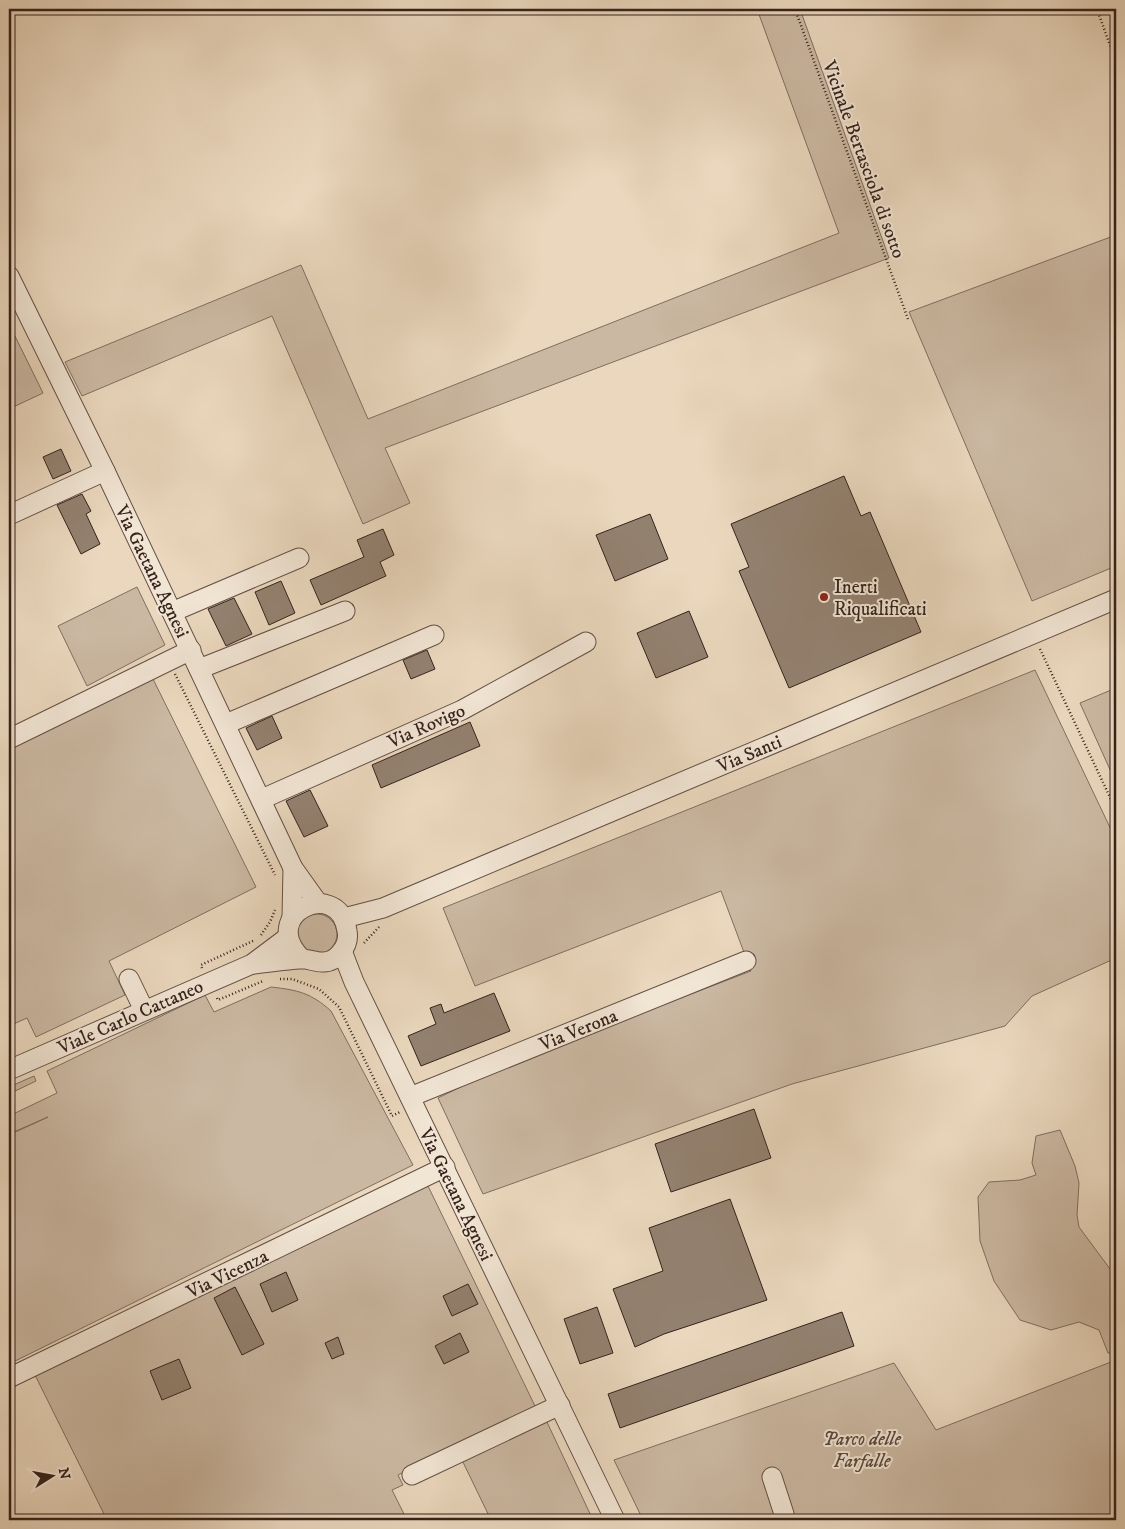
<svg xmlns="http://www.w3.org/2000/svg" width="1125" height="1529" font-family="'IM FELL DW Pica',serif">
	<rect width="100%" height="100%" fill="#ead7bd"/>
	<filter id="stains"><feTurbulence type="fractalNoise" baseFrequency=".004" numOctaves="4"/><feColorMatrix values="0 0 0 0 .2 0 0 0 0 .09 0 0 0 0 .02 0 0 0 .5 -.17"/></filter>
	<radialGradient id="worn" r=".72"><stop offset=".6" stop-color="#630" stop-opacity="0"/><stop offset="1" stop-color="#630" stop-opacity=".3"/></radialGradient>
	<g fill="#cbb8a2" stroke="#806e5f">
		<polygon points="757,9 800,9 889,258 385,448 410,503 363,524 272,316 82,396 65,362 301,265 368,419 839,233"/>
		<polygon points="1116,235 1116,566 1032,601 909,312"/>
		<polygon points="9,324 43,393 9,409"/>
		<polygon points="137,587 165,645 87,686 58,626"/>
		<polygon points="1035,670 1116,840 1116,958 1032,996 1005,1026 792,1084 483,1194 438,1098 503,1066 751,971 721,891 475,986 443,908"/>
		<polygon points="152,677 256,887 109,961 125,995 36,1037 27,1018 9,1026 9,747"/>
		<polygon points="1116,688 1116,783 1080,703"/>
		<circle cx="317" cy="934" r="20"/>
		<path d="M271,987C298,990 311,993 331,1011L413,1165L9,1364V1135L48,1117L9,1134V1116L57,1093L47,1071L205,995L214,1012Z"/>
		<polygon points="34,1076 36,1081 9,1094 9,1087"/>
		<polygon points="1060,1130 1075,1166 1079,1183 1077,1215 1079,1227 1116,1277 1116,1353 1108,1353 1099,1330 1079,1322 1051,1330 1020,1320 994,1281 980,1241 978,1197 989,1182 1020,1180 1036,1175 1032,1163 1036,1136"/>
		<polygon points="427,1184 536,1408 398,1475 403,1485 392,1490 407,1520 107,1520 35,1375"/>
		<polygon points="1116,1360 1116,1520 643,1520 614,1460 894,1363 936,1430"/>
		<polygon points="546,1420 593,1520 491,1520 461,1458"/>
	</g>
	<g fill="#938170" stroke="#35231c">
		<polygon points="61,449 71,471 53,479 43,457"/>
		<polygon points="844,476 861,516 870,512 921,632 789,688 739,571 749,567 731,524"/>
		<polygon points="82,494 91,511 86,514 100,544 81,554 57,505"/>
		<polygon points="650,514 668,559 615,581 596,535"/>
		<polygon points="383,529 394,555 380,562 386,576 321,605 310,580 364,557 357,540"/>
		<polygon points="281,581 295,613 269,625 255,592"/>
		<polygon points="234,598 252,634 226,646 208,609"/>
		<polygon points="689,611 708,657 656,678 637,633"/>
		<polygon points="427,650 435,669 411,679 403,660"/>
		<polygon points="272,716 282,738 257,750 246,728"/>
		<polygon points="470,722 480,746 381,788 372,765"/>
		<polygon points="310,790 328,826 304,837 286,801"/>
		<polygon points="494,993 510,1031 421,1066 408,1036 436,1024 430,1008 441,1004 444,1013"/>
		<polygon points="754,1109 771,1158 671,1192 655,1144"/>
		<polygon points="730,1199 767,1300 664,1334 635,1347 613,1289 663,1271 649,1228"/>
		<polygon points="286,1272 298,1300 272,1312 260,1284"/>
		<polygon points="468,1284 478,1304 452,1316 443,1296"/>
		<polygon points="235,1287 264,1344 242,1355 214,1298"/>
		<polygon points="597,1307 613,1353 580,1364 564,1319"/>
		<polygon points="842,1312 854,1346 620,1428 608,1394"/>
		<polygon points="460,1333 469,1352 444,1364 435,1346"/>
		<polygon points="338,1337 344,1354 332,1359 325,1343"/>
		<polygon points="179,1359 191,1388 162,1400 150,1371"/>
	</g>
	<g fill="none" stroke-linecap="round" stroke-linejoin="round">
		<defs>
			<g id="minor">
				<polyline points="9,276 105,471 293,868 318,903"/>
				<polyline points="9,515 105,471"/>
				<polyline points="172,612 299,558"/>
				<polyline points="199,669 345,611"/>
				<polyline points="226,724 434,635"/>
				<polyline points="9,739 191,650"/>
				<polyline points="262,799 462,710 586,642"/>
				<polyline points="292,917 293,868"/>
				<polyline points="344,918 383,908 1116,599"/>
				<polyline points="342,951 354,982 615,1520"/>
				<path d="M254,964C269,962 284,960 299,959C307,958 314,962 322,962C337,963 350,945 347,931C339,876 256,914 302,959"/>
				<polyline points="129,979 144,1010"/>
				<polyline points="9,1070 252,964 288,937"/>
				<polyline points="410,1097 746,961"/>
				<polyline points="9,1378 445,1167"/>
				<polyline points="412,1475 560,1405"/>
				<polyline points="772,1477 784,1514"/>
			</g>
		</defs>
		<use href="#minor" stroke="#625044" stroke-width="21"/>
		<g stroke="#35231c" stroke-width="2.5" stroke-dasharray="1 2.5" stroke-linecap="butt">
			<polyline points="795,9 908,319"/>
			<polyline points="1097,9 1116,62"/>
			<polyline points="1040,649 1116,810"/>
			<polyline points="175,674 275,875"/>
			<polyline points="261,935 270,922 275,910"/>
			<polyline points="364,943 379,927"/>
			<polyline points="202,968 201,965 255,940"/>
			<polyline points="280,979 292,979 319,989 339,1007 392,1116 400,1112"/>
			<polyline points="217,998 218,1000 263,981"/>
		</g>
		<use href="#minor" stroke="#f1e5d4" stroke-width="19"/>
	</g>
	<circle fill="#8f2418" stroke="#f1e5d4" stroke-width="2" cx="824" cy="597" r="5"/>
	<g text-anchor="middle" stroke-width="4" stroke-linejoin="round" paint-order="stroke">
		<g font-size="19" fill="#35231c" stroke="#f1e5d4">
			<text transform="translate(865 159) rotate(70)" y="7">Vicinale Bertasciola di sotto</text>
			<text transform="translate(153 571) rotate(64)" y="7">Via Gaetana Agnesi</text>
			<text transform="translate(426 725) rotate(-24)" y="7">Via Rovigo</text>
			<text transform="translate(749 753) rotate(-23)" y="7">Via Santi</text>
			<text transform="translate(130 1016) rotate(-24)" y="7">Viale Carlo Cattaneo</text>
			<text transform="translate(578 1029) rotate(-22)" y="7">Via Verona</text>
			<text transform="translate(457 1194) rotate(64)" y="7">Via Gaetana Agnesi</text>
			<text transform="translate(227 1273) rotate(-26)" y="7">Via Vicenza</text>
		</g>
		<g font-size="19" fill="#35231c" stroke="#f1e5d4" text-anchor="start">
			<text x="834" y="593">Inerti<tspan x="834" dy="22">Riqualificati</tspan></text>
		</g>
		<g font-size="19" font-style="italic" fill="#5a483e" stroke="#f1e5d4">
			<text x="862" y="1445">Parco delle<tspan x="862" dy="22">Farfalle</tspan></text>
		</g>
	</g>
	<rect width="1125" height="1529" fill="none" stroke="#ead7bd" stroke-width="30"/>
	<rect x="10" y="10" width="1105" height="1509" fill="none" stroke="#35231c" stroke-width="2.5"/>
	<rect x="15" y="15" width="1095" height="1499" fill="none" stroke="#35231c"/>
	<g transform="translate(52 1476) rotate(79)" stroke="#f1e5d4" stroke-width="4" paint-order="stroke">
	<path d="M0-4L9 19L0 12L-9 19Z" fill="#35231c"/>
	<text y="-8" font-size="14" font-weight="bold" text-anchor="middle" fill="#35231c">N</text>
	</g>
	<rect width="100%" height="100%" filter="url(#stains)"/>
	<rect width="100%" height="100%" fill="url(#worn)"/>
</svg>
